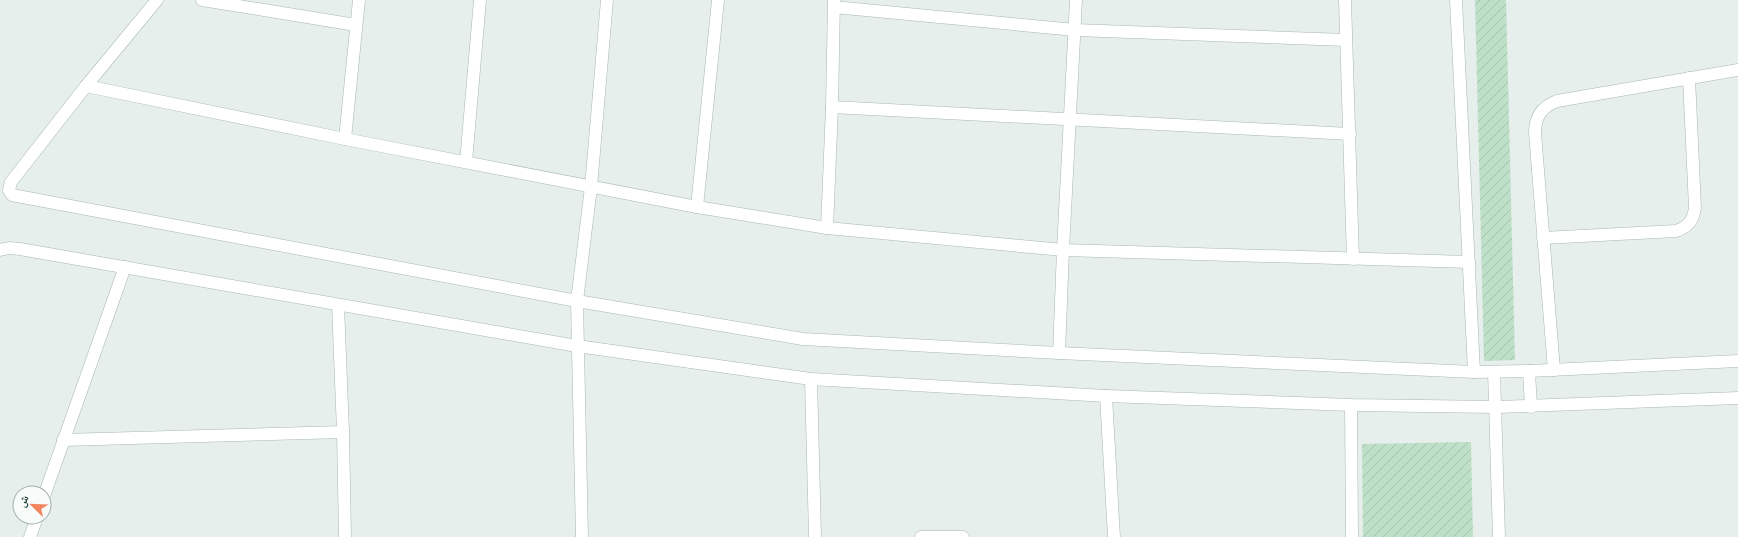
<svg xmlns="http://www.w3.org/2000/svg" width="1738" height="537" font-family="'Archivo Narrow','Noto Naskh Arabic',sans-serif">
	<defs>
		<pattern id="garden-furrows" width="10" height="10" patternUnits="userSpaceOnUse"><rect width="10" height="10" fill="#bfe0c8"/><path d="M-1 1l2-2M0 10L10 0M9 11l2-2" fill="none" stroke="#a4c1ad"/></pattern>
	</defs>
	<rect width="100%" height="100%" fill="#e6efeb"/>
	<g fill="url(#garden-furrows)">
		<polygon points="1475,0 1506,0 1515,360 1484,361"/>
		<polygon points="1471,442 1473,537 1363,537 1362,444"/>
	</g>
	<g fill="none" stroke-linecap="round" stroke-linejoin="round">
		<defs>
			<g id="minor">
				<polyline points="157,0 86,86 11,182 9,190 12,195 577,301 803,339 1059,353 1474,372 1529,371 1738,361"/>
				<polyline points="202,0 356,25"/>
				<polyline points="1345,0 1353,259"/>
				<polyline points="1456,0 1474,372"/>
				<polyline points="834,7 1075,30 1346,40"/>
				<polyline points="86,86 345,139 697,207 827,228 1063,250 1469,262"/>
				<polyline points="832,107 1350,134"/>
				<polyline points="345,139 359,0"/>
				<polyline points="466,162 480,0"/>
				<polyline points="697,207 718,0"/>
				<polyline points="827,228 832,107 834,0"/>
				<path d="M1543,238L1676,231C1688,227 1693,221 1695,208L1689,78"/>
				<polyline points="0,250 9,248 20,249 577,346 811,379 1106,396 1351,405 1496,407 1738,398"/>
				<polyline points="338,305 343,432 345,537"/>
				<polyline points="1059,353 1063,250 1076,0"/>
				<path d="M1554,370L1535,133C1535,116 1542,107 1557,101L1738,70"/>
				<polyline points="1529,371 1531,407"/>
				<polyline points="1494,372 1499,537"/>
				<polyline points="811,379 815,537"/>
				<polyline points="1106,396 1114,537"/>
				<polyline points="1351,405 1352,537"/>
				<polyline points="63,440 343,432"/>
				<polyline points="44,496 125,267"/>
				<polyline points="30,537 37,517"/>
				<polyline points="582,537 577,301 591,187 607,0"/>
				<polyline points="921,537 963,537"/>
			</g>
		</defs>
		<use href="#minor" stroke="#a8b8b2" stroke-width="13"/>
		<use href="#minor" stroke="#fff" stroke-width="12"/>
	</g>
	<g transform="translate(32 505) rotate(293)"><circle r="19" fill="#f7fbf9" stroke="#a3b1ad"/>
	<path d="M0-3L7 15L0 10L-7 15Z" fill="#f4845f"/>
	<text y="-6" font-size="11" font-weight="bold" text-anchor="middle" fill="#24423a">ش</text>
	</g>
</svg>
